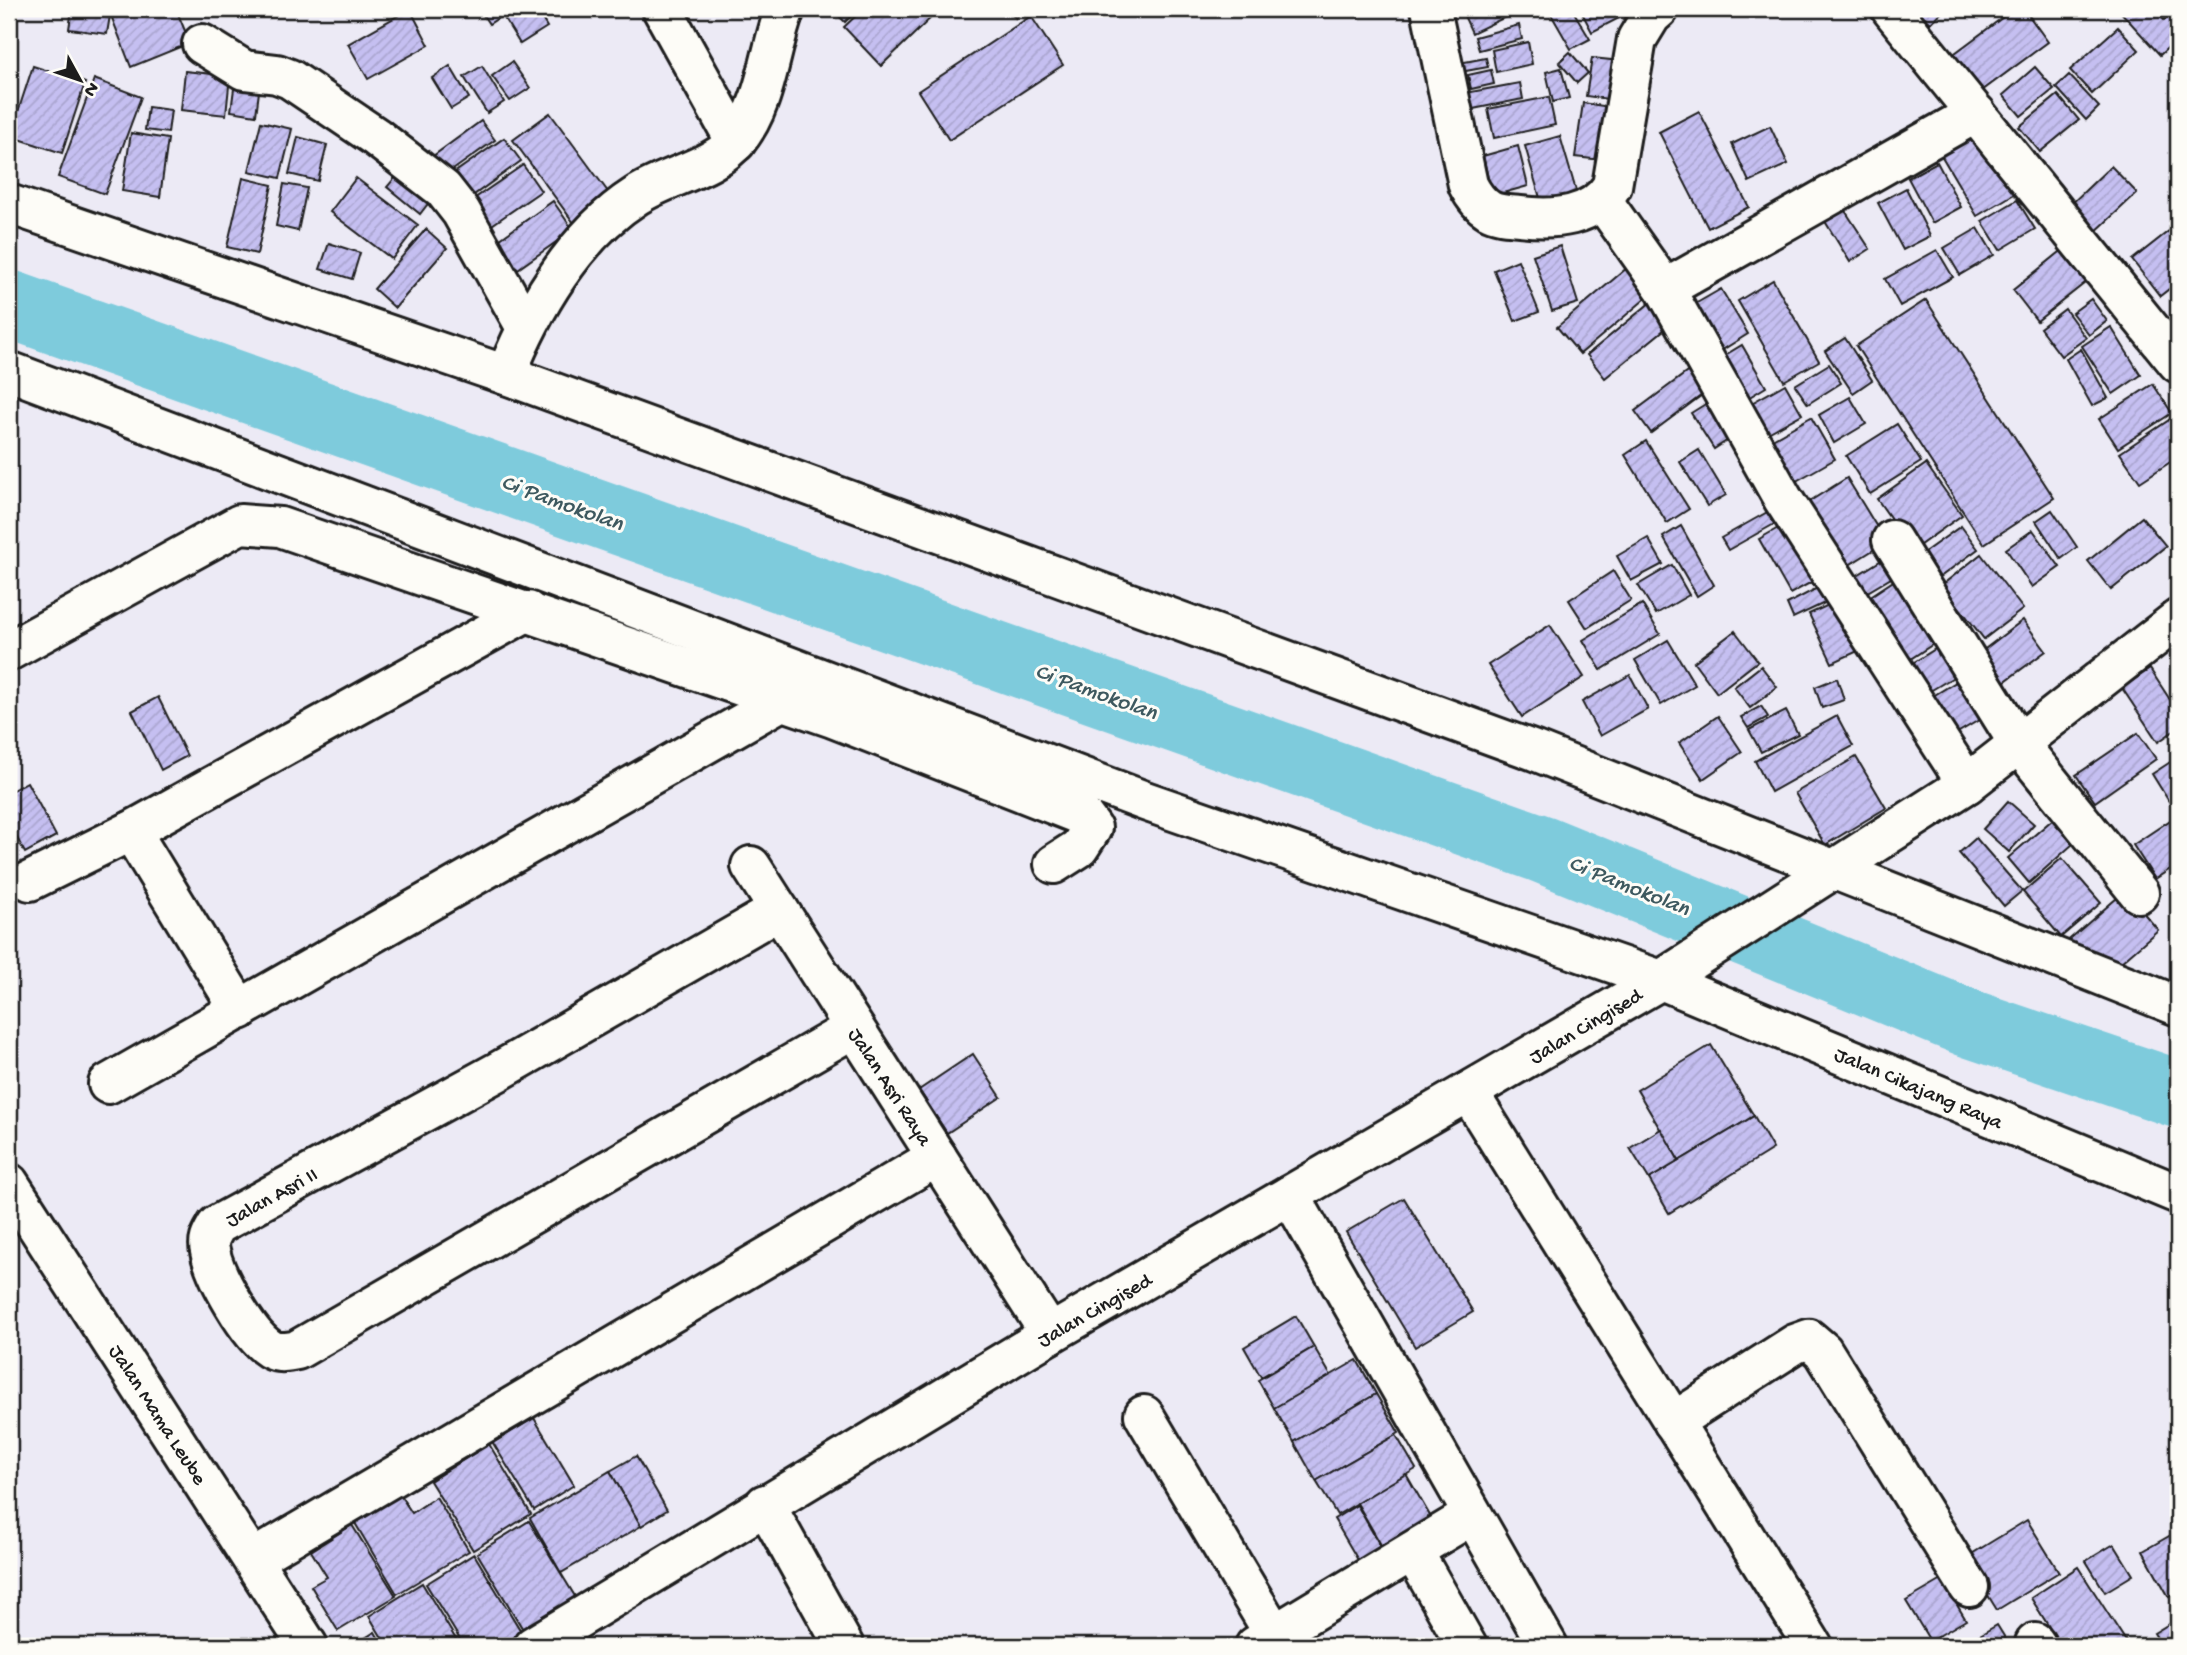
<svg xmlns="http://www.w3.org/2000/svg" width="2187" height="1655" font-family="'Gochi Hand',sans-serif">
	<defs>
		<pattern id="building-hatch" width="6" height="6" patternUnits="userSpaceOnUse" patternTransform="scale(1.75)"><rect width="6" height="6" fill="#c5bff1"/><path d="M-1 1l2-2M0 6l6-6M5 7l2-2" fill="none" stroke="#a9a4ce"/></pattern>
	</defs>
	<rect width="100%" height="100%" fill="#eceaf5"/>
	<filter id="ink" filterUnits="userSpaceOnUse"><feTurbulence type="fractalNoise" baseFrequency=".0143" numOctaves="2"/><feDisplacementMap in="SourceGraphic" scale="14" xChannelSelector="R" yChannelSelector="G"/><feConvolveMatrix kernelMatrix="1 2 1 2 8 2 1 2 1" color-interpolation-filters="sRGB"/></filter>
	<g filter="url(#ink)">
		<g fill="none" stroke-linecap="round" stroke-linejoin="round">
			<polyline stroke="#7ecbdc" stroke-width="68" points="9,304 1542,849 1968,1023 2178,1094"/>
		</g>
		<g fill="url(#building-hatch)" stroke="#1c1c1c" stroke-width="2">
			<polygon points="72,9 111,9 107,34 69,29"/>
			<polygon points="135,9 176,9 190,43 131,67 112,18"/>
			<polygon points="410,9 429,45 368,79 348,44"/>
			<polygon points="479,9 512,9 489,24"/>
			<polygon points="519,9 536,9 547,27 520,44 504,18"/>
			<polygon points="832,9 858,9 845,22"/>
			<polygon points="863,9 940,9 881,66 844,27"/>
			<polygon points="1005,9 1024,9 1016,18"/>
			<polygon points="1461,9 1512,9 1514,13 1472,33"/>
			<polygon points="1548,9 1572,9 1590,39 1571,49"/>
			<polygon points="1580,9 1615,9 1619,18 1592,32"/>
			<polygon points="1916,9 1945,9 1931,23"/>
			<polygon points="2014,9 2024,9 2048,42 1979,93 1951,56"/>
			<polygon points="2118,9 2153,9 2164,20 2178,9 2178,38 2160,55"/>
			<polygon points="1031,16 1063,65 949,140 918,91"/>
			<polygon points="1519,25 1522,39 1479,50 1475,37"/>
			<polygon points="2118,27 2139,50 2092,94 2070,70"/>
			<polygon points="1528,42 1532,64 1496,72 1492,50"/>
			<polygon points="1570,52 1588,73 1577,83 1559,62"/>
			<polygon points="1486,58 1488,67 1460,72 1459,63"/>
			<polygon points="1592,58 1620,61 1615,100 1586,96"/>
			<polygon points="512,62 530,88 510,101 492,76"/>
			<polygon points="33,66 85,83 62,153 10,136"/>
			<polygon points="450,66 469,98 451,109 432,78"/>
			<polygon points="482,66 504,102 487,113 464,77"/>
			<polygon points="2035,67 2054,89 2021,116 2003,95"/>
			<polygon points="1561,68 1569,98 1553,102 1546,72"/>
			<polygon points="1491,70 1494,84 1471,89 1468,75"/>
			<polygon points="185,71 230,76 226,115 181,110"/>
			<polygon points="2069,75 2099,107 2086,120 2056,87"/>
			<polygon points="94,79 141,97 105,194 58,177"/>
			<polygon points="235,81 260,84 256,115 231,111"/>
			<polygon points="1520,83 1523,99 1463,111 1460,94"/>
			<polygon points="2058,95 2079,120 2040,152 2019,127"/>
			<polygon points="1549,97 1555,125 1494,138 1488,109"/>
			<polygon points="1583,103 1610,107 1602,160 1575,157"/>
			<polygon points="148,107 171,110 168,133 145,130"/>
			<polygon points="1699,111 1749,207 1708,228 1659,132"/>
			<polygon points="550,113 611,196 574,223 513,140"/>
			<polygon points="481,121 495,140 443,177 429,159"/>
			<polygon points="261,122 292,129 280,178 249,171"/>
			<polygon points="1770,126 1788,164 1749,182 1732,144"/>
			<polygon points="1976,126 2016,193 1977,216 1937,148"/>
			<polygon points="131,133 168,139 160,197 122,191"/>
			<polygon points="1560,136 1577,194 1542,205 1525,146"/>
			<polygon points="298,137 327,145 318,181 289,174"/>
			<polygon points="504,138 521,161 471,197 454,173"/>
			<polygon points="1518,146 1528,186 1492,196 1483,156"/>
			<polygon points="1937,162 1961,207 1932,223 1908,178"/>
			<polygon points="523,165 541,191 486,229 468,203"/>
			<polygon points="405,166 437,192 420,214 387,187"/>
			<polygon points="2111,166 2137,193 2093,234 2068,207"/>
			<polygon points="243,178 272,185 257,254 227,247"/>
			<polygon points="356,178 418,225 392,259 330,212"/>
			<polygon points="284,184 307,188 298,231 276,226"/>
			<polygon points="1906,188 1930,236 1903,250 1878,203"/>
			<polygon points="2017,200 2035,229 2000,250 1982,221"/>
			<polygon points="553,201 573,230 508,276 489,247"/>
			<polygon points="1842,206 1870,249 1850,262 1823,218"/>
			<polygon points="2174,227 2178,232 2178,282 2160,296 2132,260"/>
			<polygon points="1978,228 1994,255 1960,275 1944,248"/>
			<polygon points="426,229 447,248 395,308 374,289"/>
			<polygon points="329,243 360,253 352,279 320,269"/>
			<polygon points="2070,244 2095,275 2037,321 2013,290"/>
			<polygon points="1560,246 1578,303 1552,311 1533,255"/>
			<polygon points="1937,250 1953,277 1900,306 1885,279"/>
			<polygon points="1518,260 1539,312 1515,321 1494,270"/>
			<polygon points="1634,262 1657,289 1580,354 1557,327"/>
			<polygon points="1773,280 1819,361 1784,381 1738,301"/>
			<polygon points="1721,289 1748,334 1711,357 1683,311"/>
			<polygon points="1657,297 1676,320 1605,378 1587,355"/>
			<polygon points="2091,299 2107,321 2089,335 2072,313"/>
			<polygon points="1926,300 2054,498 1984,544 1856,346"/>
			<polygon points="2065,309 2086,338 2061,356 2040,328"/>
			<polygon points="2111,327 2141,375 2113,394 2082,346"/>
			<polygon points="1845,338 1872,380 1853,393 1825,351"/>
			<polygon points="1742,345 1766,387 1741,402 1717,360"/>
			<polygon points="2081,349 2108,398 2092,406 2066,359"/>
			<polygon points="1829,364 1841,383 1808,404 1795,385"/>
			<polygon points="1694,367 1710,389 1651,433 1635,411"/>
			<polygon points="1785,384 1802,414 1759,438 1743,408"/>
			<polygon points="2153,384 2172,413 2118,448 2099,419"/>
			<polygon points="1850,397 1866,424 1834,443 1819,415"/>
			<polygon points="1707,403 1731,438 1714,449 1691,413"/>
			<polygon points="2178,414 2178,457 2140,482 2120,453"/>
			<polygon points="1811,417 1835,459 1784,488 1760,446"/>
			<polygon points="1897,424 1921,462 1870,494 1846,456"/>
			<polygon points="1646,441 1689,509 1667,523 1625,455"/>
			<polygon points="1699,450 1726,495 1707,506 1680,462"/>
			<polygon points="1926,464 1962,515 1913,550 1877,499"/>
			<polygon points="1847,478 1886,542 1841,570 1802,506"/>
			<polygon points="2178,498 2178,515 2170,504"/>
			<polygon points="1778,506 1785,518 1728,550 1721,538"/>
			<polygon points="2052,510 2077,547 2061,559 2036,521"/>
			<polygon points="2142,517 2166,546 2111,590 2088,561"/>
			<polygon points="1787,523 1819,578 1790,594 1759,539"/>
			<polygon points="1681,526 1714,585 1697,596 1663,537"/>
			<polygon points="1961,526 1978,549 1936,580 1919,556"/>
			<polygon points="2033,530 2060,567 2032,587 2006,549"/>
			<polygon points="1648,538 1663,564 1631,581 1617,556"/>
			<polygon points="1893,553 1903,571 1852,601 1843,584"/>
			<polygon points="1981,554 2023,609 1984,639 1942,585"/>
			<polygon points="1672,565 1689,595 1656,614 1638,585"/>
			<polygon points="1613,571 1631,600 1587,628 1569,600"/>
			<polygon points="1904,574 1944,637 1898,667 1857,605"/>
			<polygon points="1823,585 1831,600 1793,618 1787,604"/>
			<polygon points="1835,602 1858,651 1832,663 1809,614"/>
			<polygon points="1642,604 1660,634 1601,670 1583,640"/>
			<polygon points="2023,620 2046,651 2004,682 1981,652"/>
			<polygon points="1550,625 1584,677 1522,717 1488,665"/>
			<polygon points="1735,631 1758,661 1717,693 1694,662"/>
			<polygon points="1668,640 1695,685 1661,705 1635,660"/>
			<polygon points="1945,643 1962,672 1915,700 1898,672"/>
			<polygon points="1761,666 1777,687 1750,708 1734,687"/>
			<polygon points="2150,669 2178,712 2178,728 2158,742 2122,688"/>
			<polygon points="1630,675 1648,709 1600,736 1582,702"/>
			<polygon points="1837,678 1844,700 1822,708 1815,687"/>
			<polygon points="1961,679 1984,717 1942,742 1920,704"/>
			<polygon points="158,697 187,756 161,770 132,711"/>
			<polygon points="1761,706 1768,717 1748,728 1741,717"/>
			<polygon points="1786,711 1798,734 1761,752 1749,730"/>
			<polygon points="1718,716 1742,752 1703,779 1679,743"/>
			<polygon points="1837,716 1853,746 1771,792 1755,761"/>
			<polygon points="2138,733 2156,759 2095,802 2076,775"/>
			<polygon points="1856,757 1886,808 1825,845 1795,793"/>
			<polygon points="2178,757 2178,816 2152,774"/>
			<polygon points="27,782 56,836 25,853 9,823 9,792"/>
			<polygon points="2008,801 2034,824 2009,852 1983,829"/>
			<polygon points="2175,817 2178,822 2178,864 2155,879 2133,845"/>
			<polygon points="2052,820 2073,844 2029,883 2008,858"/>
			<polygon points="1976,838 2022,891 2004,906 1959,853"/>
			<polygon points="2062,858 2101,903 2061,937 2023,892"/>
			<polygon points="2125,891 2158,930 2113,969 2063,945"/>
			<polygon points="1711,1045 1754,1116 1679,1161 1637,1090"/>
			<polygon points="973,1054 1001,1097 947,1133 919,1090"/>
			<polygon points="1754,1116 1773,1149 1669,1213 1649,1179"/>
			<polygon points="1661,1129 1679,1161 1649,1179 1630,1148"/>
			<polygon points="1404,1198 1473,1312 1415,1347 1346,1232"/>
			<polygon points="1296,1316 1314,1347 1261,1377 1244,1347"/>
			<polygon points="1314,1347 1331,1376 1274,1408 1258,1380"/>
			<polygon points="1357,1360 1376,1394 1294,1442 1274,1408"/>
			<polygon points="1376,1394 1399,1433 1316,1481 1294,1442"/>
			<polygon points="534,1418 574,1485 534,1510 493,1443"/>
			<polygon points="1396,1435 1416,1469 1337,1515 1316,1481"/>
			<polygon points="489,1444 531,1514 473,1550 430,1481"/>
			<polygon points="636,1456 667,1510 641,1526 610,1471"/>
			<polygon points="610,1471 641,1526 561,1573 530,1518"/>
			<polygon points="1406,1474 1433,1521 1384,1550 1357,1503"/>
			<polygon points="400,1495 412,1513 436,1497 469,1551 397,1594 355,1523"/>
			<polygon points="1357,1505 1385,1554 1362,1567 1334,1519"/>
			<polygon points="2178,1507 2178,1522 2172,1511"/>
			<polygon points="2027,1520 2059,1572 1997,1610 1965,1558"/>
			<polygon points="529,1521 576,1598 524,1631 477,1553"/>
			<polygon points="352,1525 396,1596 338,1631 311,1586 327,1577 311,1551"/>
			<polygon points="2178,1531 2178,1591 2169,1597 2143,1551"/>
			<polygon points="2114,1544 2133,1575 2105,1592 2086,1561"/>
			<polygon points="474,1554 522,1633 499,1646 464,1646 426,1584"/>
			<polygon points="2078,1567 2129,1646 2061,1646 2031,1598"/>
			<polygon points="1942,1580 1966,1620 1930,1641 1906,1601"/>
			<polygon points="422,1583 460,1646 387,1646 369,1616"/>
			<polygon points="2174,1621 2178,1628 2178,1646 2162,1646 2154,1633"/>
			<polygon points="1997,1625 2010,1646 1961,1646"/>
			<polygon points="375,1632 383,1646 352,1646"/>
		</g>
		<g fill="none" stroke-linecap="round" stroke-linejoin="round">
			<defs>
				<g id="minor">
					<polyline points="662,9 736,142"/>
					<path d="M1431,9L1468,185C1473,195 1479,204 1489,210C1498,215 1510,215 1520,216C1555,220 1592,218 1612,186L1637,39L1651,16L1659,9"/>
					<polyline points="1891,9 2178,363"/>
					<polyline points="202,44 244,70 277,74 290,79 376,137 443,189 461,212 525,326"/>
					<polyline points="1602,200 1665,289 1783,499 1967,784"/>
					<polyline points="9,204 506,375 1535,751 2178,1006"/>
					<polyline points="1665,289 1976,113"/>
					<polyline points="9,371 1145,801 1661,980"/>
					<path d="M506,375C532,309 575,235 636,196C668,175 714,169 738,139C767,103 769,51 785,9"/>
					<polyline points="1892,540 2019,744 2139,893"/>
					<polyline points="9,651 240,524 280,527 833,718 1083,816 1092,828 1079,848 1054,864"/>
					<polyline points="131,831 240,1010"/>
					<polyline points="751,866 1050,1334"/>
					<polyline points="30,881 131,831 528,611"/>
					<path d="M779,910L499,1071L217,1225C212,1234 207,1240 210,1251C215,1276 248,1335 270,1349C279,1354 288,1352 297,1350L854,1028"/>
					<polyline points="108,1084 783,700 786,685"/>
					<polyline points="1469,1093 1813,1646"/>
					<polyline points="9,1183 308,1646"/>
					<polyline points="1290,1195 1548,1646"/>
					<polyline points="1144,1415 1274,1634"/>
					<polyline points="1673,1422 1795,1344 1809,1339 1823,1351 1969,1587"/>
					<polyline points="765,1504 844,1646"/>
					<polyline points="1413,1551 1467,1646"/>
					<polyline points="253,1559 937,1157"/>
					<polyline points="2035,1643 2037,1646"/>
					<polyline points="1255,1646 1472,1515"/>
				</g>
				<polyline id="tertiary" points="1661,980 1967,784 2178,619"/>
				<polyline id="secondary" points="533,1646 1050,1334 1661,980"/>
				<polyline id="primary" points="1661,980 2178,1194"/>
			</defs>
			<use href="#minor" stroke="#1c1c1c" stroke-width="44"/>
			<use href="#tertiary" stroke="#1c1c1c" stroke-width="44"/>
			<use href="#secondary" stroke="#1c1c1c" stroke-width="44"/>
			<use href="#primary" stroke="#1c1c1c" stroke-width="44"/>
			<use href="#minor" stroke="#fdfcf7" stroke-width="38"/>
			<use href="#tertiary" stroke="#fdfcf7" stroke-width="38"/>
			<use href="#secondary" stroke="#fdfcf7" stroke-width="38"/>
			<use href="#primary" stroke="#fdfcf7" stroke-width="38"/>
		</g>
	</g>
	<g text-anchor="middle" stroke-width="6" stroke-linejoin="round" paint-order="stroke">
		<g font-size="21" fill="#1c1c1c" stroke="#fdfcf7">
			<text transform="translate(1585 1025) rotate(-31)" y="7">Jalan Cingised</text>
			<text transform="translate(891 1086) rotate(57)" y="7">Jalan Asri Raya</text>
			<text transform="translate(1919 1087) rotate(23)" y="7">Jalan Cikajang Raya</text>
			<text transform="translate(271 1196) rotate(-29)" y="7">Jalan Asri II</text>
			<text transform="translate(1094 1309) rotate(-30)" y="7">Jalan Cingised</text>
			<text transform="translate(159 1414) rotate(57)" y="7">Jalan Mama Leube</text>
		</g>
		<g font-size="23" font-style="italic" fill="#3e595f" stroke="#fdfcf7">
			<text transform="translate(563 501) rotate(20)" y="8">Ci Pamokolan</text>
			<text transform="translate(1097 690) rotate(20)" y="8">Ci Pamokolan</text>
			<text transform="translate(1630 884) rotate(22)" y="8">Ci Pamokolan</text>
		</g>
	</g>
	<rect width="2187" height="1655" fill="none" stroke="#fdfcf7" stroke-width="35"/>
	<rect x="18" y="18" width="2152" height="1620" fill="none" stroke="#1c1c1c" stroke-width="2.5" filter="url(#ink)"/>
	<g transform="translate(80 80) rotate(130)" stroke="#fdfcf7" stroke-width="5" paint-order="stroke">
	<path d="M0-5L12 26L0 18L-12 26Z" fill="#1c1c1c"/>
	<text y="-10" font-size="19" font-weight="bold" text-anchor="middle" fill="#1c1c1c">N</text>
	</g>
</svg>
